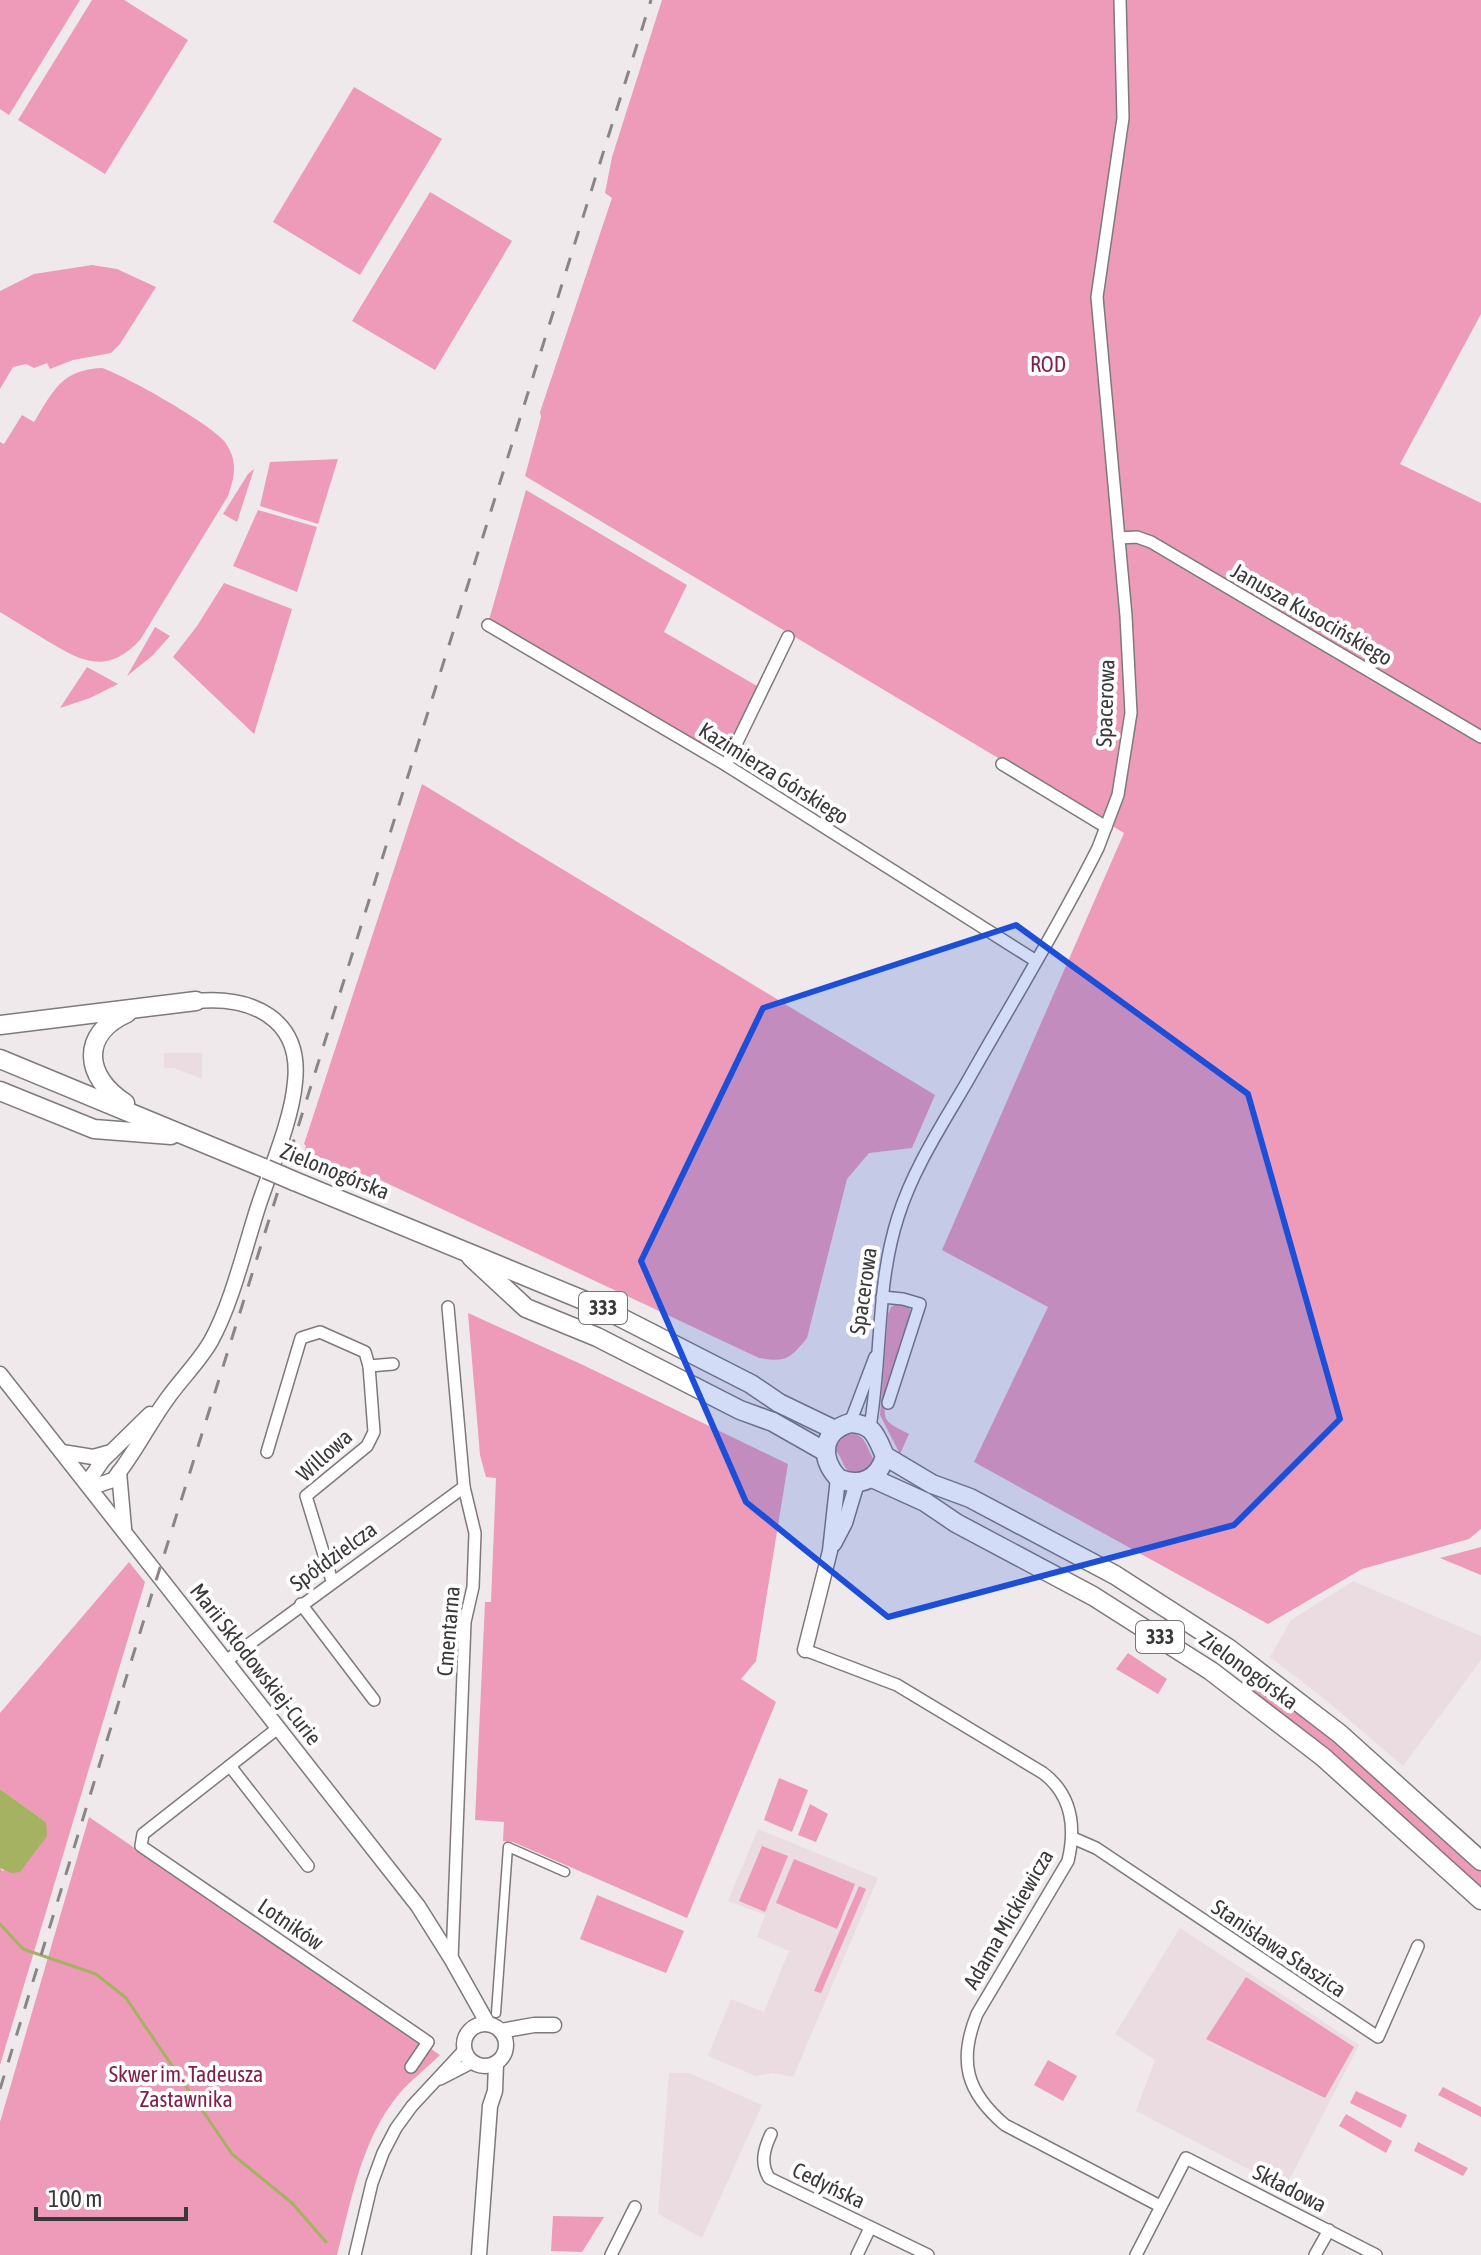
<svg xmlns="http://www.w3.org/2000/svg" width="1481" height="2255" font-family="'Asap Condensed',sans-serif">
	<rect width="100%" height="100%" fill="#efe9eb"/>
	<g fill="#ebdce1">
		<polygon points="164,1053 202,1053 202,1079 174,1068 164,1068"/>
		<polygon points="1353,1581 1481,1636 1481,1660 1403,1766 1327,1701 1270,1657 1291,1620"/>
		<polygon points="758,1829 878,1878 793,2077 773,2073 756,2076 708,2056 731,1999 764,2012 789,1951 757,1937 765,1915 728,1901"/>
		<polygon points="1180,1928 1359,2045 1285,2188 1136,2111 1155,2060 1115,2034"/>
		<polygon points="669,2073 689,2073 762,2105 702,2238 658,2214"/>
	</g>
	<g fill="#ed9bb9">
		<polygon points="0,0 80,0 9,115 0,109"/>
		<polygon points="92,0 124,0 188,40 105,174 18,120"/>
		<polygon points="662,0 1481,0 1481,314 1400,464 1481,503 1481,1529 1469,1539 1362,1569 1268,1624 974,1462 1048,1307 942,1250 1124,833 525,476 541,417 540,412 612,198 605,193 612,157"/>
		<polygon points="354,87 442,139 360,275 273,222"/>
		<polygon points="430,192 512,241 435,370 352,321"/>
		<polygon points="92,265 117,269 156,287 120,344 111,353 73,360 50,369 47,363 34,368 26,364 13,367 0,389 0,291 34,274"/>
		<path d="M102,368C126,376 211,424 225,442C228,446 232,454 233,459C236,472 232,484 228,496L140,640C108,674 84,663 49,642C33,632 16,622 0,612V442L4,444L22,415L34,422C54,390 61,370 102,368Z"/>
		<polygon points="338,459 318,524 260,506 270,462"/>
		<polygon points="254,469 237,522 223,514 248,474"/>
		<polygon points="526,490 687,585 664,632 757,686 723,758 489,620"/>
		<polygon points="258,510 317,527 297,592 233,566"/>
		<polygon points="224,583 292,609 254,734 173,657 197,626"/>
		<polygon points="155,627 170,636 152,656 127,676"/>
		<polygon points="87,667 118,684 90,698 60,708"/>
		<path d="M422,784L935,1095L912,1148L869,1153L847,1179L807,1338C789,1360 786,1362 759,1358L376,1178L374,1192L302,1159L306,1146L304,1144Z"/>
		<path d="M898,1303L909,1306L911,1313C906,1331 877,1406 887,1420C891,1426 902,1430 909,1434L900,1454L880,1415L888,1314L891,1307Z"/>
		<polygon points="468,1313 583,1365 788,1464 756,1661 741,1679 776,1702 687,1918 513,1842 503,1841 504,1822 475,1820 485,1602 491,1602 496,1478 486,1477 480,1455"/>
		<path d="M852,1433C868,1437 866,1449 875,1461L869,1471C838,1477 849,1464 833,1447L844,1435Z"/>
		<polygon points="1481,1547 1481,1575 1440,1558"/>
		<polygon points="129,1562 145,1582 0,2065 0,1868 3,1871 46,1822 0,1789 0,1713"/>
		<polygon points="1128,1653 1167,1679 1158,1694 1116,1669"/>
		<path d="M1256,1677C1335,1737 1407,1805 1481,1872V1896L1246,1690Z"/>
		<polygon points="779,1778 808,1790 792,1832 764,1820"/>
		<polygon points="810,1804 828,1814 816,1842 798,1835"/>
		<path d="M89,1817L440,2055C427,2068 411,2080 399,2094C361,2140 352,2198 337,2255H0V2122Z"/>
		<polygon points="762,1846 788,1856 765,1912 739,1901"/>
		<polygon points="794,1859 855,1884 837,1929 776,1903"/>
		<polygon points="859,1886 866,1889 821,1993 814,1991"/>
		<polygon points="597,1895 684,1931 666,1973 580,1939"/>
		<polygon points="1246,1977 1354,2047 1325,2098 1206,2039"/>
		<polygon points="1048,2060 1077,2076 1063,2101 1034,2085"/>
		<polygon points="1443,2087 1481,2107 1481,2117 1438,2095"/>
		<polygon points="1356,2091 1407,2115 1401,2128 1350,2103"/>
		<polygon points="1346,2114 1392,2141 1386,2153 1339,2126"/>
		<polygon points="1418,2142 1468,2168 1463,2176 1414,2151"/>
		<polygon points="553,2216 604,2217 582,2252 551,2251"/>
	</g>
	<polygon fill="#a5b261" points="0,1789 46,1822 47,1836 20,1872 12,1873 0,1868"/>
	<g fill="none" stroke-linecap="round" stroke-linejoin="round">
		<polyline stroke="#a5b261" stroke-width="3" points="0,1924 23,1949 96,1974 126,1998 232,2154 292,2203 326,2242"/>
		<defs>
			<polyline id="pedestrian" points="496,2013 508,1847 565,1872"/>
			<g id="minor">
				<polyline points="1119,538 1137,537 1151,542 1481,737"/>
				<polyline points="488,625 726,765 1036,961"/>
				<polyline points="1002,764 1106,827"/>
				<polyline points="726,765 788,637"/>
				<polyline points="882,1297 903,1299 920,1304 888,1403"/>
				<polyline points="448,1307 464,1487 475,1533 473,1587 465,1622 452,1960"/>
				<polyline points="369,1366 393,1364"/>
				<polyline points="850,1423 875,1357"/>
				<path d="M870,1427C882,1357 876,1285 898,1217C913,1169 942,1125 967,1082C1011,1004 1058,928 1098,848L1118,795L1131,713L1126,616L1097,297L1123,118L1120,0"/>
				<polyline points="267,1452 301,1338 320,1332 365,1352 369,1366 374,1432 367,1446 306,1496 332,1581"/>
				<polyline points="301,1604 374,1700"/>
				<path d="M805,1650L897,1685L1043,1773C1072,1795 1076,1827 1068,1861L977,2014C958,2061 966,2092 1005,2125L1160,2206"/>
				<polyline points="226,1661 464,1487"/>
				<polyline points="278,1728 143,1834 141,1846 428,2042 411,2067"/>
				<polyline points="230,1766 308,1866"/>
				<polyline points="1073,1838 1096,1848 1378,2037 1418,1946"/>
				<polyline points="440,2079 473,2062"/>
				<path d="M771,2134C764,2149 760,2163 769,2178L928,2255"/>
				<polyline points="355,2255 372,2183 383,2153 396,2128 412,2106 465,2049"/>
				<polyline points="611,2255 635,2207"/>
				<polyline points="857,2255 870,2228"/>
				<polyline points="1136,2255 1186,2158 1376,2255"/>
				<polyline points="1315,2255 1329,2230"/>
			</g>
			<g id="tertiary">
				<polyline points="0,1374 418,1906 452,1960 488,2024"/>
				<polyline points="62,1452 93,1457 111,1452"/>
				<polyline points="119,1472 124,1528"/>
				<path d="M87,1483L98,1485L113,1480C134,1455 148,1425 167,1399C181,1379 199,1362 211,1341C232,1303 245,1247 259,1204C271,1168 292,1119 295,1082C302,1018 251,996 196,1001"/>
				<polyline points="87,1483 103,1460 150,1414"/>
				<polyline points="834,1544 845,1523 857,1483"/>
				<polyline points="805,1650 830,1551 838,1478"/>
				<circle cx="485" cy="2045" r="21"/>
				<polyline points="501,2031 534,2025 554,2025"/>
				<polyline points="479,2255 490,2106 495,2091 496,2064"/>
			</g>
			<g id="primary">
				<polyline points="0,1025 196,1001"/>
				<polyline points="0,1059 266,1169"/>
				<polyline points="0,1091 94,1129 171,1135"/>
				<path d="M125,1103C84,1077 80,1034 127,1013"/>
				<polyline points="294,1181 600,1307 751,1384 779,1403 835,1430"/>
				<polyline points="471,1257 526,1308 597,1337 740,1410 773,1422 824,1451"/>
				<path d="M850,1423C874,1424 876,1436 885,1456C879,1479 860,1488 838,1478C819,1457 822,1431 850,1423Z"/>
				<polyline points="885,1456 932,1484 970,1498 1115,1575 1228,1648 1340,1734 1481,1861"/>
				<polyline points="872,1478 925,1502 956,1523 1093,1596 1211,1671 1323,1757 1481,1900"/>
			</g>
		</defs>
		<use href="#pedestrian" stroke="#7e797a" stroke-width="11"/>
		<use href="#minor" stroke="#7e797a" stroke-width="14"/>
		<use href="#tertiary" stroke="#7e797a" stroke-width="17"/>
		<use href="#primary" stroke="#7e797a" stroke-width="21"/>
		<use href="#pedestrian" stroke="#fff" stroke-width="8"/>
		<use href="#minor" stroke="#fff" stroke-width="11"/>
		<use href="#tertiary" stroke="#fff" stroke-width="14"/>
		<use href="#primary" stroke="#fff" stroke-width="18"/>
		<polyline stroke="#8a8587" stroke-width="3" stroke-dasharray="14 14" stroke-linecap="butt" points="0,2089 154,1587 651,0"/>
		<defs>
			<polyline id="primary-bridge" points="266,1169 294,1181"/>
		</defs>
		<use href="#primary-bridge" stroke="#7e797a" stroke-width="21" stroke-linecap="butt"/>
		<use href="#primary-bridge" stroke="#fff" stroke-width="18"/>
	</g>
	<path fill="#1d4ed8" fill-opacity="0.2" stroke="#1d4ed8" stroke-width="6" stroke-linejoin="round" d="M1016,925L1248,1094L1340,1419L1234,1525L888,1617L746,1502L641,1261L763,1008Z"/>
	<g text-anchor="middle" stroke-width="8" stroke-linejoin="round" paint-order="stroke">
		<g fill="#fff" stroke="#767474" stroke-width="2">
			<rect x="579" y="1292" width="48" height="32" rx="6"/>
			<rect x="1136" y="1621" width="48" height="32" rx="6"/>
		</g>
		<g font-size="20" font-weight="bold" fill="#3b3839">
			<text x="603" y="1315">333</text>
			<text x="1160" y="1644">333</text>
		</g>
		<g font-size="22" fill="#80204e" stroke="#fff">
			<text x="1048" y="372">ROD</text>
			<text x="186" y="2082">Skwer im. Tadeusza<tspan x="186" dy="25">Zastawnika</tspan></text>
		</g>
		<g font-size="22" fill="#3b3839" stroke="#fff">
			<text transform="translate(1312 614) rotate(30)" y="8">Janusza Kusocińskiego</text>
			<text transform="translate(1105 703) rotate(-88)" y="8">Spacerowa</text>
			<text transform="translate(774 773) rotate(32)" y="8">Kazimierza Górskiego</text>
			<text transform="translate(335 1171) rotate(22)" y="8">Zielonogórska</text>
			<text transform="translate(863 1291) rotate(-82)" y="8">Spacerowa</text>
			<text transform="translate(324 1455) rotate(-42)" y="8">Willowa</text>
			<text transform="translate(333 1556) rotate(-36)" y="8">Spółdzielcza</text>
			<text transform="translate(448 1631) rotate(-85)" y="8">Cmentarna</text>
			<text transform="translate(256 1664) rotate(52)" y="8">Marii Skłodowskiej-Curie</text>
			<text transform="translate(1249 1670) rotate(36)" y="8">Zielonogórska</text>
			<text transform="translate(1008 1919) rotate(-60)" y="8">Adama Mickiewicza</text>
			<text transform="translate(291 1924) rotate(34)" y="8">Lotników</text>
			<text transform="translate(1279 1948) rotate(34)" y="8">Stanisława Staszica</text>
			<text transform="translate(829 2185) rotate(26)" y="8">Cedyńska</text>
			<text transform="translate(1290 2188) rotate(27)" y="8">Składowa</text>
		</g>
	</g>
	<path d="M36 2207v12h150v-12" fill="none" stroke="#3b3839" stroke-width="4"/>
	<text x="48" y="2207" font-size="24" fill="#3b3839" stroke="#ffffff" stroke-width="6" paint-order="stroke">100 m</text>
</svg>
